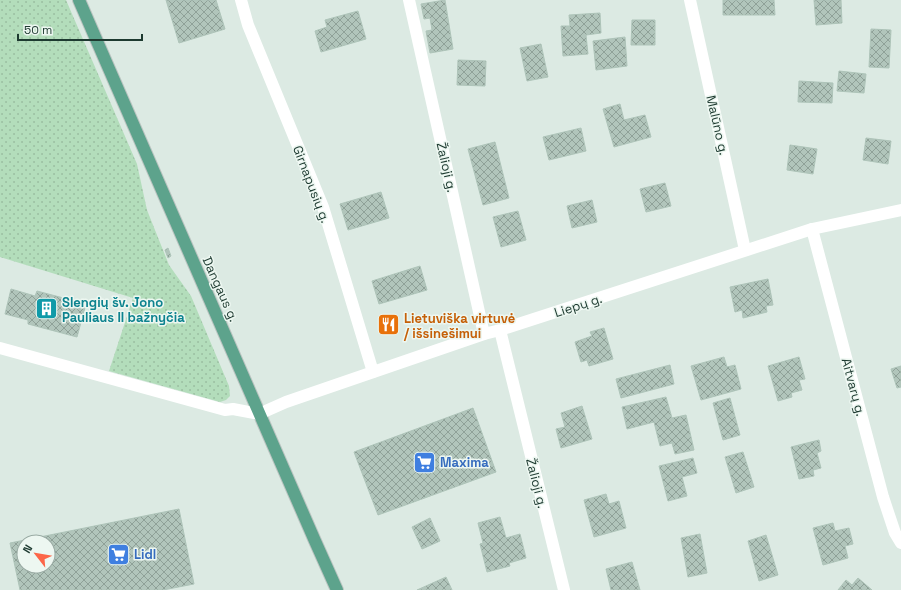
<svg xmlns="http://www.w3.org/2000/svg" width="901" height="590" font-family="'Space Grotesk',sans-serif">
	<defs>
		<pattern id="grass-dots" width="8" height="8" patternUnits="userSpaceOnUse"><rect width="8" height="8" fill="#b3ddbb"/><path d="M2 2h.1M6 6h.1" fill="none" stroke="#9abea1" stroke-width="1.8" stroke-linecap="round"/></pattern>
		<pattern id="building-cross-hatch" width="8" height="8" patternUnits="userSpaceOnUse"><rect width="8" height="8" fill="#b1c5bb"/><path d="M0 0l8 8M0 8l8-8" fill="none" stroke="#8fa198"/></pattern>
	</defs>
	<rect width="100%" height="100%" fill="#dceae3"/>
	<polygon fill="url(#grass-dots)" points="0,0 66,0 137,164 147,210 169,265 191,296 229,386 230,396 226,400 220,402 109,371 133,298 0,257"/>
	<g fill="url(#building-cross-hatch)" stroke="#aec4b9" fill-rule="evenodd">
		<polygon points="166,0 216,0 225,29 179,43"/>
		<polygon points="445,0 453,49 430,53 426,31 432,30 430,18 424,19 421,4"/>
		<polygon points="723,0 774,0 775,15 723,15"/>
		<polygon points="814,0 841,0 842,23 816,25"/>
		<polygon points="358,11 366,39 321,52 315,31 327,27 325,20"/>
		<polygon points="600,13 601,33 586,35 588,54 563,56 561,26 570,26 569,15"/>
		<polygon points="632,20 655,20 655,45 631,45"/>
		<polygon points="871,29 891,30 889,68 869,67"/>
		<polygon points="625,37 627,66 596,70 593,41"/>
		<polygon points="541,44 548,77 527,81 520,48"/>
		<polygon points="458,60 486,61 485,86 457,85"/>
		<polygon points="839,71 866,74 864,93 837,91"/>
		<polygon points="799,81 833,83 832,103 798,102"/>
		<polygon points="620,104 624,120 645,115 651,137 614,147 603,109"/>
		<polygon points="581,128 586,151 549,160 543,137"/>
		<polygon points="866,138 891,141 888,164 863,160"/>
		<polygon points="495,142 509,198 483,205 468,149"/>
		<polygon points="790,145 817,149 813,174 787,170"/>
		<polygon points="665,183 671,206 646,212 640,189"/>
		<polygon points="381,192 389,218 348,230 340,204"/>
		<polygon points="592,200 597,222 572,228 567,206"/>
		<polygon points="518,211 526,240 501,247 493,217"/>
		<polygon points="168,248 171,256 168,258 165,250"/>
		<polygon points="420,266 427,290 379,304 372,281"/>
		<polygon points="768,279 773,305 766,306 767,312 743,318 742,310 735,312 730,287"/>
		<polygon points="11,289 35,296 37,291 86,304 77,337 28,324 28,320 5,314"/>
		<polygon points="604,328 613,359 589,366 587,360 581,362 575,342 592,336 590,332"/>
		<polygon points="724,357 727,367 735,365 741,389 701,400 691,366"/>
		<polygon points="799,357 805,379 799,380 802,390 791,393 792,397 778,401 768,366"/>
		<polygon points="670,365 674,384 621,398 616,379"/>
		<polygon points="901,366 901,387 897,388 891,369"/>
		<polygon points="666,397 672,418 686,415 694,450 675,454 672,443 660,446 654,422 627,429 622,407"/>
		<polygon points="730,398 740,435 723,440 713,403"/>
		<polygon points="582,406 592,439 561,448 556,429 565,427 561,413"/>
		<polygon points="473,408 496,472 378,515 354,452"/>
		<polygon points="819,440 821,451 817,453 821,468 813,470 814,476 799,479 791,447"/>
		<polygon points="743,452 754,487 736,493 725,457"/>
		<polygon points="693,458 697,473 682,477 687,496 668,501 659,466"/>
		<polygon points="606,494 609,504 619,501 626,528 594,537 584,500"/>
		<path d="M179,509L194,584L163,590H20L10,543ZM24,542H48V566H24Z"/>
		<polygon points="500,517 506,538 520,534 526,558 509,563 510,566 487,572 480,544 483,543 478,523"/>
		<polygon points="430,518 440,541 422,549 412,527"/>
		<polygon points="833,523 835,531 849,528 853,544 845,546 848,558 823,565 813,528"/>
		<polygon points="700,534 707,573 688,577 681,538"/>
		<polygon points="766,535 778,575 759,581 748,541"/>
		<polygon points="632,562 640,590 611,590 606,569"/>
		<polygon points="446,577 452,590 417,590"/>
		<polygon points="858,578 872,590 838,590 846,580 852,585"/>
	</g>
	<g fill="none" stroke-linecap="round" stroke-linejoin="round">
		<defs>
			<polyline id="major" points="79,0 315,541 337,590"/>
		</defs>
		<use href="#major" stroke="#bbc4c1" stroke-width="14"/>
		<g stroke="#fff" stroke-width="12">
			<polyline points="241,0 248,25 323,207 373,372"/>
			<polyline points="409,0 484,334"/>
			<polyline points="690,0 745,250"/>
			<polyline points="812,229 883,497 895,533 901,543"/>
			<polyline points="500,330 564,590"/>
			<polyline points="0,348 225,410 233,409 259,414 286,402 484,334 500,330 812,229 901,210"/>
		</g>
		<use href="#major" stroke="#5da38c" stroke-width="12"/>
	</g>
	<defs>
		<symbol id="building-square" viewBox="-11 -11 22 22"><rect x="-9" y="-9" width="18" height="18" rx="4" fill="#0f9aa8" stroke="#edf7f1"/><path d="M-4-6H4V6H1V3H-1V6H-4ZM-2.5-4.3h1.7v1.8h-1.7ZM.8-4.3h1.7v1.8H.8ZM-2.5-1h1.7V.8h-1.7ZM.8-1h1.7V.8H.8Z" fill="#fff"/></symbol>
		<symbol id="restaurant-square" viewBox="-11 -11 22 22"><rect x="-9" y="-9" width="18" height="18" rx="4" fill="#e8710a" stroke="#edf7f1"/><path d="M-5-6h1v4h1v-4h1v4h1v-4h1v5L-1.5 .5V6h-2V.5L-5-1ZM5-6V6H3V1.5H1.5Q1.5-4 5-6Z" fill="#fff"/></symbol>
		<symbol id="supermarket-square" viewBox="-11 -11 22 22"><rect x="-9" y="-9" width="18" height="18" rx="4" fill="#3f7fe0" stroke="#edf7f1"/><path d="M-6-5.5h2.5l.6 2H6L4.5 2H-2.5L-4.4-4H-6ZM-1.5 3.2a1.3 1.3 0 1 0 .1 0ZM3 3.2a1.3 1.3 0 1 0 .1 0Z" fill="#fff"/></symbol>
	</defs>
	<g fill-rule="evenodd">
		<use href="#building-square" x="34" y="296" width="25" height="25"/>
		<use href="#restaurant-square" x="376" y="312" width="25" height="25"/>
		<use href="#supermarket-square" x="412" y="450" width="25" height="25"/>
		<use href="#supermarket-square" x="106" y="542" width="25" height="25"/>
	</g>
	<g text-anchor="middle" stroke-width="3" stroke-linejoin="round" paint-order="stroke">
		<g font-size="13" fill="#1d3a30" stroke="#edf7f1">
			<text transform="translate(718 125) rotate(77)" y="5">Malūno g.</text>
			<text transform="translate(447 167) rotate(77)" y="5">Žalioji g.</text>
			<text transform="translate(312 184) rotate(69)" y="5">Girnapusių g.</text>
			<text transform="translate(221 289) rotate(66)" y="5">Dangaus g.</text>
			<text transform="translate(578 305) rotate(-18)" y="5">Liepų g.</text>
			<text transform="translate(854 387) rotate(75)" y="5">Aitvarų g.</text>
			<text transform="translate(537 483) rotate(76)" y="5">Žalioji g.</text>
		</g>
		<g font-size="13" font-weight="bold" fill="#0d838f" stroke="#edf7f1" text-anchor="start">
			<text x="62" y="307">Slengių šv. Jono<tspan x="62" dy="15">Pauliaus II bažnyčia</tspan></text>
		</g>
		<g font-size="13" font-weight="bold" fill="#c56008" stroke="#edf7f1" text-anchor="start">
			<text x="404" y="323">Lietuviška virtuvė<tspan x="404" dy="15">/ išsinešimui</tspan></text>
		</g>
		<g font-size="13" font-weight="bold" fill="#366cbe" stroke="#edf7f1" text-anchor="start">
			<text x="440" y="467">Maxima</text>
			<text x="134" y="559">Lidl</text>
		</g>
	</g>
	<g transform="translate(36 554) rotate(301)"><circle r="19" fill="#edf7f1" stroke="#9aaba4"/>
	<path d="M0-3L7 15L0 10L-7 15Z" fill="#fc6648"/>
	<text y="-6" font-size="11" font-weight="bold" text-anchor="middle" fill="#1d3a30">N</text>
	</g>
	<path d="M18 34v6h124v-6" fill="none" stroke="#1d3a30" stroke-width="2"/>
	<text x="24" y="34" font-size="12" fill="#1d3a30" stroke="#edf7f1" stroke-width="3" paint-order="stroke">50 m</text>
</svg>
